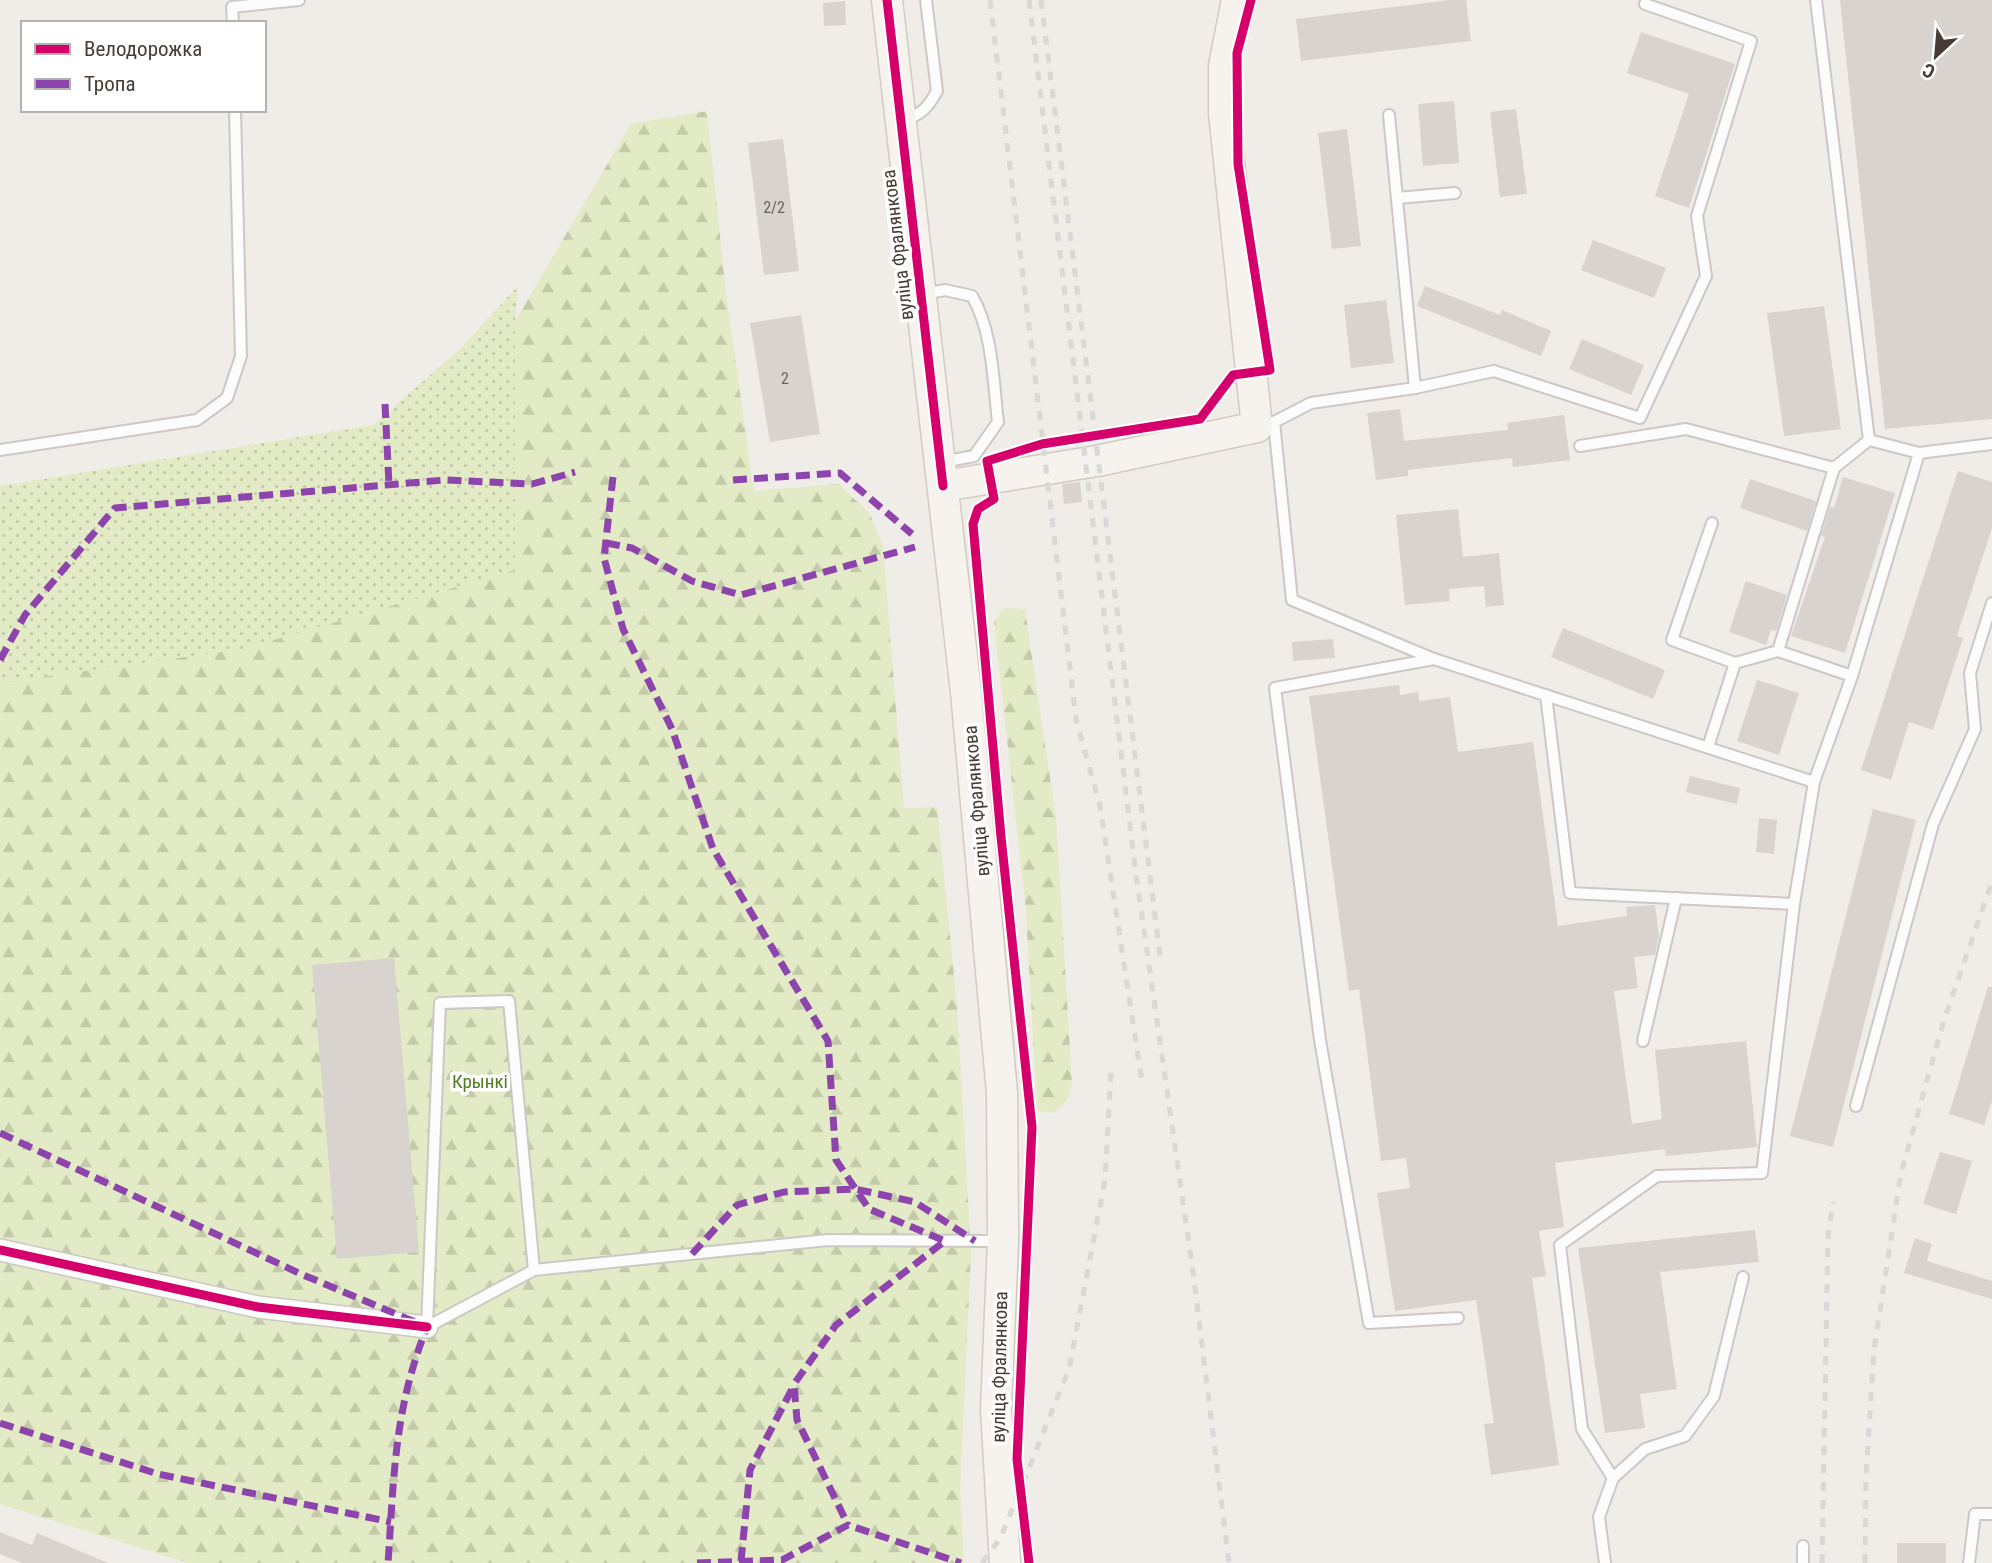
<svg xmlns="http://www.w3.org/2000/svg" width="1992" height="1563" font-family="'Roboto Condensed',sans-serif">
	<defs>
		<pattern id="grass-dots" width="8" height="8" patternUnits="userSpaceOnUse" patternTransform="scale(1.75)"><rect width="8" height="8" fill="#e2ebc5"/><path d="M2 2h.1M6 6h.1" fill="none" stroke="#c3caaa" stroke-width="1.8" stroke-linecap="round"/></pattern>
		<pattern id="forest-firs" width="22" height="20" patternUnits="userSpaceOnUse" patternTransform="scale(1.75)"><rect width="22" height="20" fill="#e2ebc5"/><path d="M5 1l3.5 6h-7zM16 11l3.5 6h-7z" fill="#c3caaa"/></pattern>
	</defs>
	<rect width="100%" height="100%" fill="#f0ece8"/>
	<polygon fill="url(#grass-dots)" points="518,286 515,321 516,570 243,649 0,686 0,486 373,425 459,350"/>
	<g fill="url(#forest-firs)">
		<polygon points="707,111 726,294 754,491 839,484 870,514 883,546 904,808 937,807 957,1006 971,1252 960,1490 964,1563 188,1563 0,1504 0,683 243,649 515,570 515,321 631,124"/>
		<polygon points="1016,608 1025,610 1056,818 1072,1084 1066,1102 1053,1113 1037,1111 1026,911 994,622 1003,609"/>
	</g>
	<g fill="#d8d3ce">
		<polygon points="1450,0 1466,0 1471,41 1301,61 1296,19"/>
		<polygon points="1840,0 1992,0 1992,419 1885,429"/>
		<polygon points="845,1 846,25 824,26 823,3"/>
		<polygon points="1641,32 1735,64 1689,208 1655,196 1689,94 1627,73"/>
		<polygon points="1454,101 1459,163 1423,166 1418,104"/>
		<polygon points="1516,109 1527,194 1500,197 1490,112"/>
		<polygon points="1347,129 1361,246 1332,249 1318,133"/>
		<polygon points="783,139 799,271 764,275 748,143"/>
		<polygon points="1593,240 1666,268 1654,298 1581,270"/>
		<polygon points="1425,286 1500,315 1502,310 1551,331 1541,356 1417,306"/>
		<polygon points="1386,300 1394,363 1351,368 1344,305"/>
		<polygon points="1824,306 1841,429 1784,436 1767,313"/>
		<polygon points="801,315 820,434 770,442 750,323"/>
		<polygon points="1582,339 1644,365 1631,395 1569,369"/>
		<polygon points="1400,409 1404,441 1508,430 1507,423 1564,415 1570,460 1513,467 1512,458 1408,470 1408,476 1376,480 1367,413"/>
		<polygon points="1958,471 1992,482 1992,528 1957,636 1963,638 1933,730 1909,722 1891,780 1861,770"/>
		<polygon points="1843,477 1895,493 1845,653 1791,636 1825,537 1821,536 1830,506 1834,508"/>
		<polygon points="1750,479 1816,501 1807,531 1740,508"/>
		<polygon points="1080,482 1082,502 1064,504 1062,484"/>
		<polygon points="1458,509 1463,557 1499,553 1504,605 1486,607 1484,586 1449,589 1450,601 1405,605 1396,515"/>
		<polygon points="1746,581 1787,595 1776,631 1771,630 1766,645 1729,632"/>
		<polygon points="1563,628 1665,670 1653,699 1551,657"/>
		<polygon points="1333,639 1335,658 1293,661 1292,642"/>
		<polygon points="1757,680 1799,693 1779,755 1737,741"/>
		<polygon points="1399,685 1400,695 1418,692 1419,701 1450,697 1458,752 1533,742 1558,926 1627,916 1626,907 1655,905 1659,936 1655,955 1634,957 1638,988 1614,991 1632,1124 1662,1119 1655,1050 1746,1041 1757,1147 1666,1156 1665,1149 1555,1163 1564,1227 1539,1231 1546,1276 1532,1278 1559,1465 1491,1475 1484,1424 1494,1423 1476,1300 1395,1311 1377,1193 1410,1188 1406,1158 1381,1161 1359,989 1349,991 1309,696"/>
		<polygon points="1690,776 1740,788 1737,804 1686,792"/>
		<polygon points="1873,809 1916,820 1833,1147 1790,1136"/>
		<polygon points="1759,818 1777,820 1774,854 1756,852"/>
		<polygon points="394,958 419,1252 337,1259 312,965"/>
		<polygon points="1988,987 1992,987 1992,1101 1984,1125 1949,1114"/>
		<polygon points="1940,1152 1972,1161 1956,1214 1923,1204"/>
		<polygon points="1755,1230 1759,1262 1660,1272 1677,1389 1640,1394 1645,1428 1605,1433 1578,1248"/>
		<polygon points="1915,1238 1932,1244 1927,1261 1992,1281 1992,1299 1904,1273"/>
		<polygon points="0,1532 32,1545 37,1533 108,1563 22,1563 0,1554"/>
		<rect x="1897" y="1543" width="49" height="20"/>
	</g>
	<g fill="none" stroke-linecap="round" stroke-linejoin="round">
		<defs>
			<g id="lane">
				<polyline points="1816,0 1869,440"/>
				<polyline points="233,23 232,7 299,0"/>
				<polyline points="1389,115 1415,388"/>
				<path d="M903,119C920,117 929,106 937,91L926,0"/>
				<polyline points="1397,198 1455,193"/>
				<path d="M923,294L945,290L972,296C993,332 993,381 998,422L974,456L942,462"/>
				<polyline points="1274,422 1311,403 1415,388 1494,371 1640,418 1706,276 1697,216 1751,41 1645,4"/>
				<polyline points="1258,427 1274,422 1292,600 1434,659 1814,782 1794,904 1762,1173 1657,1176 1560,1245 1582,1429 1613,1478"/>
				<polyline points="1580,446 1686,429 1834,468"/>
				<polyline points="0,450 197,420 227,398 241,356 235,110"/>
				<polyline points="1778,651 1852,676"/>
				<polyline points="1434,659 1275,688 1320,1040 1369,1323 1458,1318"/>
				<polyline points="1735,663 1778,651 1834,468 1869,440 1919,453"/>
				<polyline points="1546,695 1570,893 1794,904"/>
				<polyline points="1708,747 1735,663 1672,640 1712,523"/>
				<polyline points="1814,782 1852,676 1919,453 1992,444"/>
				<polyline points="1643,1041 1676,898"/>
				<polyline points="1856,1106 1933,824 1975,729 1970,673 1992,603"/>
				<polyline points="534,1270 509,1001 440,1003 427,1327 534,1270 828,1240 1000,1241"/>
				<polyline points="1605,1563 1599,1517 1613,1478 1645,1449 1685,1436 1714,1396 1743,1277"/>
				<polyline points="1803,1563 1803,1546"/>
				<polyline points="1969,1563 1975,1514 1992,1514"/>
			</g>
			<polyline id="street" points="0,1250 258,1307 427,1327"/>
			<g id="secondary">
				<polyline points="887,0 966,692 1002,1093 1003,1241 996,1409 1005,1563"/>
				<polyline points="943,486 1097,461 1257,427 1224,113 1224,66 1237,0"/>
			</g>
		</defs>
		<use href="#lane" stroke="#ccc8c4" stroke-width="14"/>
		<use href="#street" stroke="#ccc8c4" stroke-width="24"/>
		<use href="#secondary" stroke="#d2cbc1" stroke-width="33"/>
		<use href="#lane" stroke="#fdfcfc" stroke-width="10"/>
		<use href="#street" stroke="#fdfcfc" stroke-width="21"/>
		<use href="#secondary" stroke="#f6f3ee" stroke-width="30"/>
		<g stroke="#d8d8d7" stroke-width="5" stroke-dasharray="9 9" stroke-linecap="butt">
			<polyline points="990,0 1076,719 1100,806 1142,1082"/>
			<polyline points="1029,0 1135,867 1193,1272 1229,1563"/>
			<polyline points="1041,0 1160,956"/>
			<polyline points="982,1563 1001,1537 1069,1369 1105,1180 1111,1071"/>
			<polyline points="1822,1563 1828,1235 1833,1202"/>
			<polyline points="1865,1563 1866,1477 1874,1350 1901,1173 1944,1020 1992,882"/>
		</g>
		<g stroke="#8e44ad" stroke-width="7" stroke-dasharray="14 7" stroke-linecap="butt">
			<polyline points="385,404 389,485"/>
			<polyline points="613,477 604,558 623,629 672,729 713,849 828,1041 836,1160 869,1209 945,1241 836,1325 794,1384 797,1420 848,1525"/>
			<polyline points="733,480 840,473 912,534"/>
			<polyline points="606,543 632,548 692,581 741,595 915,547"/>
			<polyline points="0,660 25,615 115,508 445,480 532,484 575,472"/>
			<path d="M0,1133L301,1274L427,1327C394,1409 394,1477 388,1563"/>
			<polyline points="692,1254 737,1205 784,1192 855,1189 915,1202 975,1241"/>
			<polyline points="0,1423 158,1474 391,1522"/>
			<polyline points="741,1561 750,1470 793,1387"/>
			<polyline points="697,1563 782,1560 848,1525 961,1563"/>
		</g>
		<defs>
			<g id="cycleway">
				<polyline points="887,0 943,486"/>
				<polyline points="0,1250 258,1307 427,1327"/>
				<polyline points="1029,1563 1017,1459 1032,1127 1001,837 973,524 978,509 994,499 987,461 1042,444 1200,419 1233,375 1270,370 1238,164 1237,53 1251,0"/>
			</g>
		</defs>
		<use href="#cycleway" stroke="#fff" stroke-width="13"/>
		<use href="#cycleway" stroke="#d6006c" stroke-width="9"/>
	</g>
	<g text-anchor="middle" stroke-width="7" stroke-linejoin="round" paint-order="stroke">
		<g font-size="16" fill="#6c635b">
			<text x="774" y="213">2/2</text>
			<text x="785" y="384">2</text>
		</g>
		<g font-size="19" fill="#463c33" stroke="#fff">
			<text transform="translate(897 245) rotate(-97)" y="7">вуліца Фралянкова</text>
			<text transform="translate(976 801) rotate(-95)" y="7">вуліца Фралянкова</text>
			<text transform="translate(999 1367) rotate(-89)" y="7">вуліца Фралянкова</text>
		</g>
		<g font-size="19" fill="#507b23" stroke="#fff">
			<text x="480" y="1088">Крынкі</text>
		</g>
	</g>
	<rect x="21" y="21" width="245" height="91" fill="#ffffff" stroke="#b5b1ad" stroke-width="2"/>
	<rect x="35" y="44" width="35" height="10" fill="#d6006c" stroke="#b5b1ad" stroke-width="2"/>
	<text x="84" y="56" font-size="21" fill="#463c33">Велодорожка</text>
	<rect x="35" y="79" width="35" height="10" fill="#8e44ad" stroke="#b5b1ad" stroke-width="2"/>
	<text x="84" y="91" font-size="21" fill="#463c33">Тропа</text>
	<g transform="translate(1936 56) rotate(206)" stroke="#ffffff" stroke-width="5" paint-order="stroke">
	<path d="M0-5L12 26L0 18L-12 26Z" fill="#463c33"/>
	<text y="-10" font-size="19" font-weight="bold" text-anchor="middle" fill="#463c33">С</text>
	</g>
</svg>
